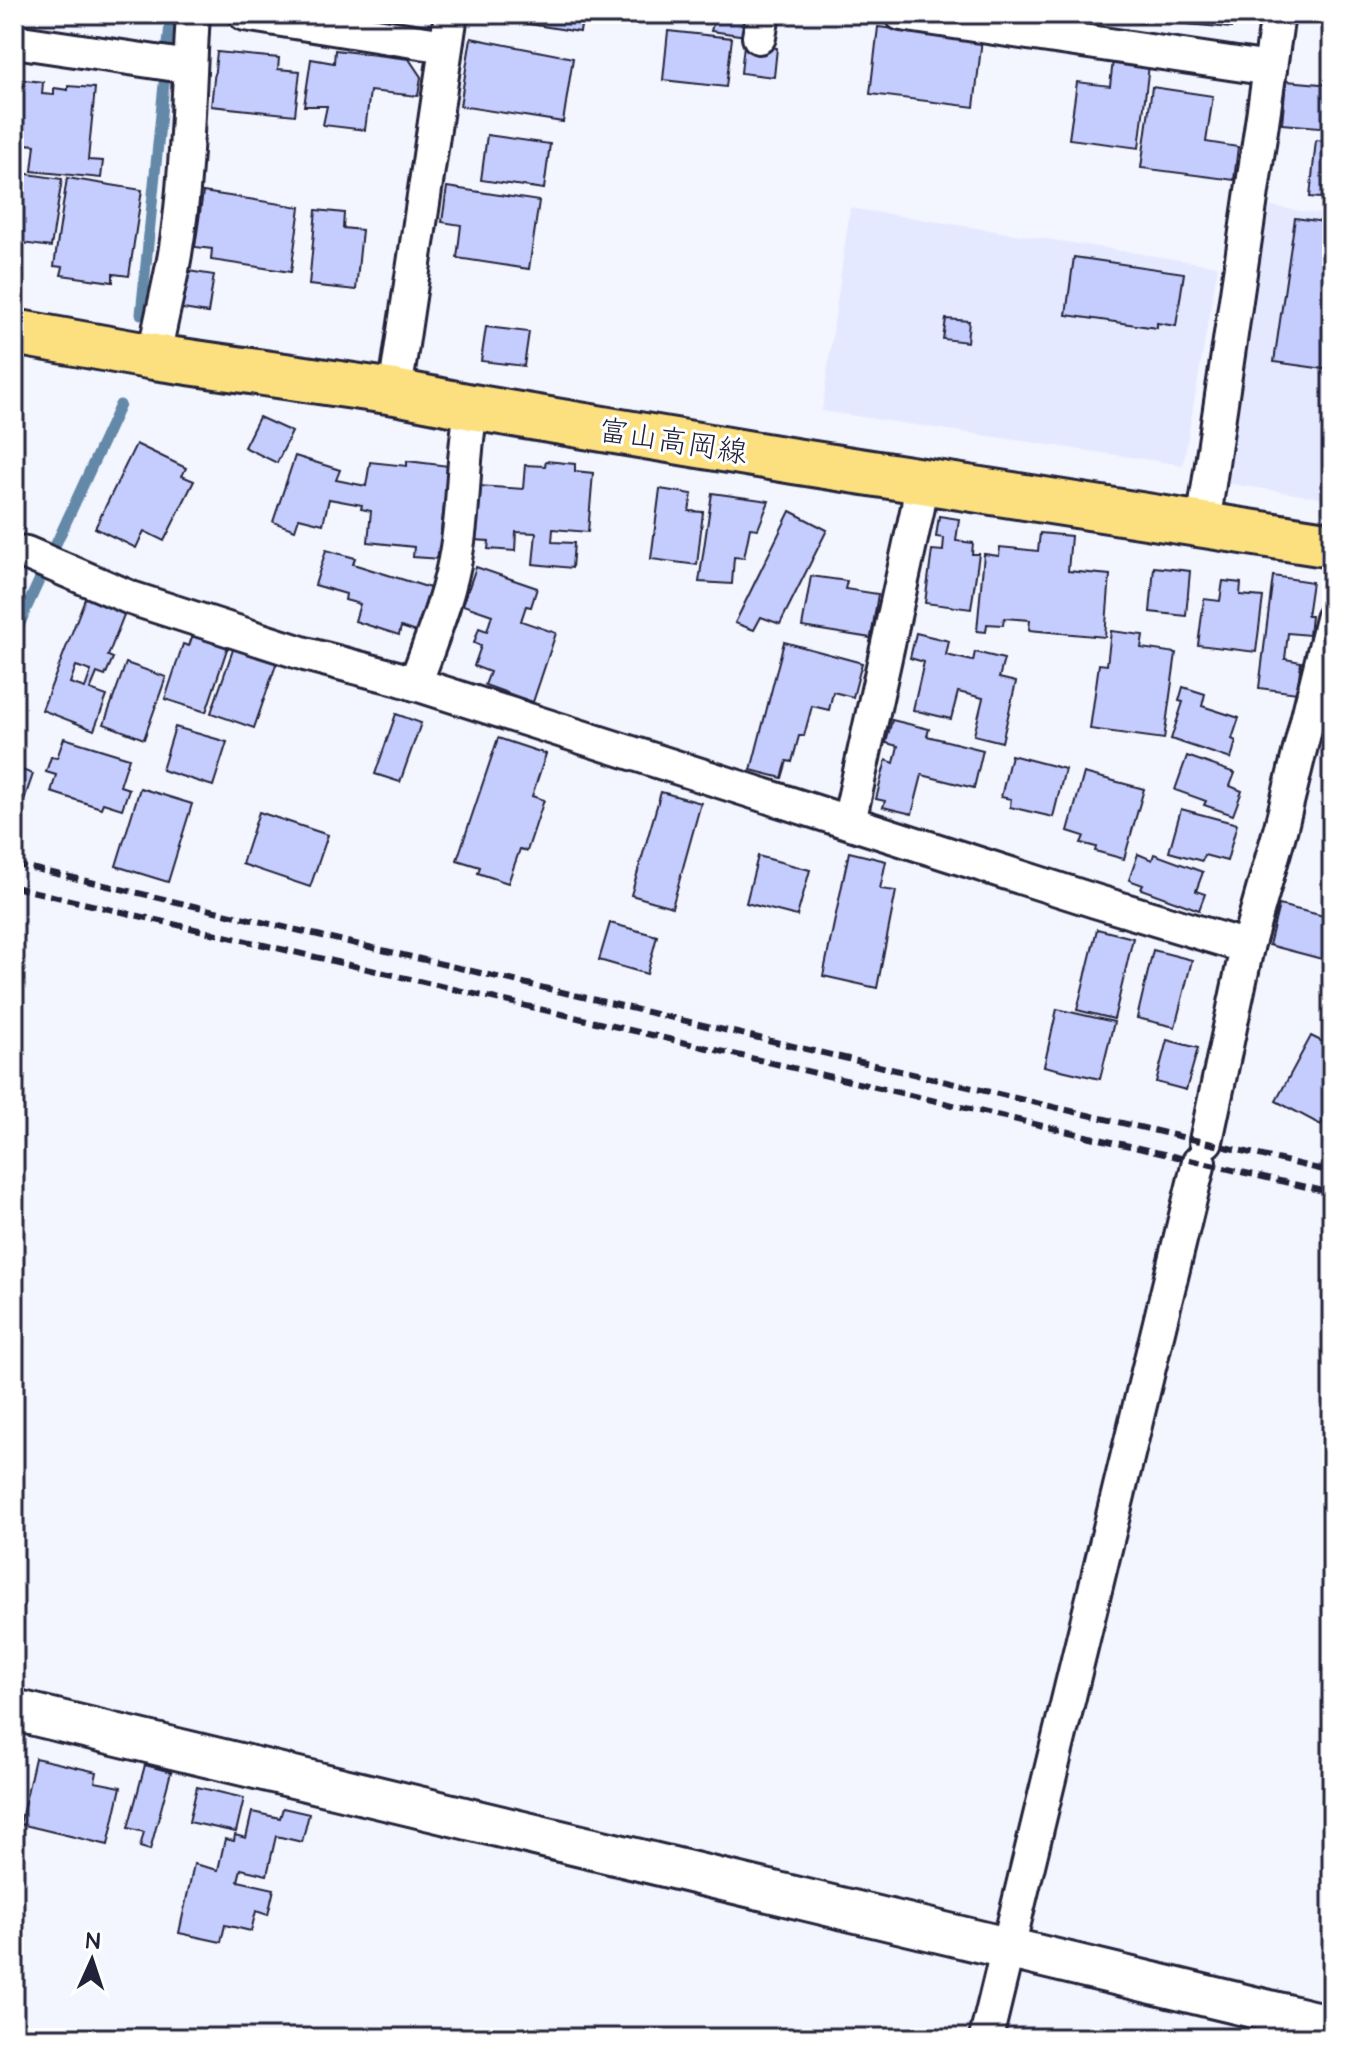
<svg xmlns="http://www.w3.org/2000/svg" width="1346" height="2052" font-family="'Architects Daughter','Klee One',sans-serif">
	<rect width="100%" height="100%" fill="#f3f5ff"/>
	<filter id="ink" filterUnits="userSpaceOnUse"><feTurbulence type="fractalNoise" baseFrequency=".0125" numOctaves="2"/><feDisplacementMap in="SourceGraphic" scale="16" xChannelSelector="R" yChannelSelector="G"/><feConvolveMatrix kernelMatrix="1 2 1 2 8 2 1 2 1" color-interpolation-filters="sRGB"/></filter>
	<g filter="url(#ink)">
		<g fill="#e5e9ff">
			<polygon points="1270,206 1332,216 1332,500 1220,482"/>
			<polygon points="850,208 1218,266 1183,465 822,411"/>
		</g>
		<g fill="none" stroke-linecap="round" stroke-linejoin="round">
			<g stroke="#6488a8" stroke-width="11">
				<polyline points="141,314 171,14"/>
				<polyline points="14,638 26,609 120,405"/>
			</g>
		</g>
		<g fill="#c4cdfe" stroke="#22223b" stroke-width="2" fill-rule="evenodd">
			<polygon points="484,14 583,14 580,32 484,17"/>
			<polygon points="716,14 748,14 747,36 711,31"/>
			<polygon points="1110,14 1145,14 1144,23 1110,19"/>
			<polygon points="1153,14 1232,14 1231,28 1153,21"/>
			<polygon points="878,27 982,39 974,107 870,94"/>
			<polygon points="668,31 732,38 726,87 663,80"/>
			<polygon points="471,38 573,58 563,122 460,106"/>
			<polygon points="744,44 777,48 774,77 741,73"/>
			<polygon points="335,50 409,59 421,77 418,96 370,91 365,130 323,125 327,106 304,106 311,59 334,63"/>
			<polygon points="217,52 279,58 278,69 300,71 295,115 211,106"/>
			<polygon points="1113,60 1149,65 1139,148 1069,139 1077,82 1110,86"/>
			<polygon points="14,69 15,79 43,82 42,94 54,95 54,88 68,90 68,86 95,88 88,160 103,161 101,178 32,171 35,145 14,143"/>
			<polygon points="1286,81 1332,85 1332,128 1282,124"/>
			<polygon points="1152,87 1213,96 1206,142 1238,147 1234,180 1141,168"/>
			<polygon points="487,135 550,144 544,189 481,180"/>
			<polygon points="1316,140 1332,142 1332,199 1310,197"/>
			<polygon points="14,172 62,179 51,247 14,242"/>
			<polygon points="67,178 142,190 129,276 113,274 113,282 61,275 63,267 54,266"/>
			<polygon points="447,187 539,201 529,269 457,258 461,225 442,222"/>
			<polygon points="203,192 300,207 291,272 211,260 212,249 195,247"/>
			<polygon points="316,210 344,213 343,228 362,230 356,290 309,285"/>
			<polygon points="1295,218 1332,223 1332,370 1274,362"/>
			<polygon points="1074,257 1184,273 1176,326 1157,323 1157,328 1066,315"/>
			<polygon points="182,270 214,275 208,313 176,308"/>
			<polygon points="946,319 969,321 967,342 943,339"/>
			<polygon points="486,327 529,332 524,366 481,361"/>
			<polygon points="259,417 292,432 277,463 244,447"/>
			<polygon points="136,444 186,468 182,476 194,481 164,541 144,531 136,548 95,528"/>
			<polygon points="295,456 340,470 336,480 366,486 370,462 407,466 407,461 449,466 441,530 446,530 442,559 413,557 414,547 368,542 371,511 361,509 362,505 329,499 323,524 299,518 295,530 273,522"/>
			<polygon points="546,461 575,464 575,471 593,473 588,532 553,529 552,542 574,543 572,568 533,564 536,533 516,532 515,551 488,549 489,541 474,540 479,486 523,489 525,465 545,466"/>
			<polygon points="660,489 692,494 689,511 703,512 697,565 651,559"/>
			<polygon points="712,493 769,501 758,529 750,528 744,558 734,557 732,584 699,582"/>
			<polygon points="790,511 827,530 780,624 761,617 754,630 735,623"/>
			<polygon points="939,516 959,519 956,541 973,543 972,554 979,554 971,609 925,603 932,550 943,551 944,538 936,537"/>
			<polygon points="1040,533 1071,536 1068,571 1110,575 1105,637 1029,630 1030,620 1004,618 1003,625 987,624 986,632 977,631 984,554 999,556 1000,547 1038,551"/>
			<polygon points="326,550 355,558 353,564 430,588 416,632 401,627 399,635 355,621 360,604 345,600 346,594 315,585"/>
			<polygon points="476,567 537,588 531,607 526,606 521,621 556,633 533,702 485,685 490,672 474,666 481,646 474,643 479,628 487,631 492,615 463,605"/>
			<polygon points="1154,567 1190,571 1186,616 1150,612"/>
			<polygon points="811,576 847,581 845,589 878,594 871,638 802,627"/>
			<polygon points="1273,576 1312,582 1307,616 1311,616 1309,635 1288,633 1285,659 1301,662 1297,693 1259,688"/>
			<polygon points="1223,581 1241,583 1240,595 1263,597 1256,652 1198,645 1204,599 1220,601"/>
			<path d="M86,596L125,612L108,656L113,658L105,676L97,673L90,690L107,696L94,730L42,710ZM76,666L91,671L85,688L70,683Z"/>
			<polygon points="194,631 229,643 206,712 165,699 183,644 189,646"/>
			<polygon points="1111,631 1143,635 1141,648 1176,653 1164,739 1090,729 1099,664 1107,665"/>
			<polygon points="916,633 949,641 946,655 973,661 975,652 1004,659 999,678 1016,682 1002,742 974,735 983,698 958,692 951,719 913,710 924,662 910,658"/>
			<polygon points="784,642 862,663 853,697 833,692 829,710 812,706 804,736 799,736 792,762 787,761 782,778 751,770"/>
			<polygon points="235,644 278,659 254,728 211,713"/>
			<polygon points="126,663 166,677 144,739 104,724"/>
			<polygon points="1183,687 1205,694 1202,706 1239,718 1232,739 1236,741 1231,759 1171,739 1183,702 1179,701"/>
			<polygon points="396,714 421,723 400,782 375,774"/>
			<polygon points="892,720 929,729 927,736 983,750 974,788 922,775 912,814 883,807 885,801 876,799 886,760 894,763 898,746 886,743"/>
			<polygon points="175,727 227,742 213,786 162,770"/>
			<polygon points="64,738 129,758 120,786 129,789 122,809 103,803 101,808 51,792 56,775 46,772 51,757 57,758"/>
			<polygon points="498,738 546,754 532,796 544,800 527,851 520,849 508,883 478,873 480,867 457,860"/>
			<polygon points="1011,755 1065,769 1053,817 1010,807 1011,799 1001,797"/>
			<polygon points="1187,756 1235,773 1230,786 1242,791 1233,815 1204,805 1206,801 1175,790"/>
			<polygon points="14,767 33,774 14,829"/>
			<polygon points="1084,773 1144,789 1124,859 1095,851 1096,847 1081,843 1084,836 1068,831"/>
			<polygon points="140,788 192,804 168,882 116,866"/>
			<polygon points="661,792 701,803 672,907 631,895"/>
			<polygon points="1181,809 1237,824 1227,861 1204,855 1202,861 1169,852"/>
			<polygon points="259,812 328,835 310,887 242,864"/>
			<polygon points="849,852 886,861 880,889 896,891 877,988 823,976"/>
			<polygon points="1138,854 1152,860 1154,854 1203,872 1196,891 1205,894 1199,910 1141,889 1143,885 1129,880"/>
			<polygon points="758,856 810,870 797,916 746,903"/>
			<polygon points="1279,905 1332,918 1322,959 1269,945"/>
			<polygon points="610,923 657,936 647,974 599,960"/>
			<polygon points="1097,929 1133,938 1114,1019 1077,1010"/>
			<polygon points="1153,950 1192,960 1175,1027 1137,1018"/>
			<polygon points="1057,1009 1114,1022 1100,1079 1044,1066"/>
			<polygon points="1311,1036 1331,1046 1323,1061 1332,1066 1332,1105 1321,1125 1276,1101"/>
			<polygon points="1167,1040 1198,1048 1186,1090 1156,1082"/>
			<polygon points="35,1758 97,1772 95,1782 121,1787 108,1845 20,1824"/>
			<polygon points="145,1765 171,1772 150,1850 140,1847 144,1832 128,1828"/>
			<polygon points="197,1787 244,1798 236,1832 189,1822"/>
			<polygon points="283,1808 309,1814 302,1842 276,1836 267,1875 241,1869 238,1881 274,1889 268,1915 256,1911 251,1931 225,1925 221,1942 179,1933 194,1864 218,1870 225,1839 234,1841 235,1835 246,1838 252,1812 280,1818"/>
		</g>
		<g fill="none" stroke-linecap="round" stroke-linejoin="round">
			<defs>
				<g id="minor">
					<polyline points="245,14 445,46"/>
					<polyline points="901,14 1270,69"/>
					<polyline points="759,37 763,14"/>
					<polyline points="14,41 190,67"/>
					<path d="M154,357C160,322 169,289 175,254C188,175 188,94 193,14"/>
					<polyline points="395,392 451,14"/>
					<polyline points="1203,525 1278,14"/>
					<polyline points="14,552 26,553 131,598 305,654 397,678 1095,901 1247,947 1281,827 1332,619"/>
					<path d="M415,684C431,640 450,595 457,548C465,501 462,454 472,407"/>
					<polyline points="849,822 918,507 921,480"/>
					<polyline points="1206,1141 1247,947"/>
					<polyline points="986,2038 1199,1162"/>
				</g>
				<polyline id="tertiary" points="14,1710 1332,2026"/>
				<polyline id="primary" points="14,332 154,357 395,392 472,407 794,461 1332,545"/>
			</defs>
			<use href="#minor" stroke="#22223b" stroke-width="38"/>
			<use href="#tertiary" stroke="#22223b" stroke-width="46"/>
			<use href="#primary" stroke="#22223b" stroke-width="50"/>
			<use href="#minor" stroke="#fff" stroke-width="32"/>
			<use href="#tertiary" stroke="#fff" stroke-width="40"/>
			<use href="#primary" stroke="#fce080" stroke-width="44"/>
			<g stroke="#22223b" stroke-width="6" stroke-dasharray="12 6" stroke-linecap="butt">
				<polyline points="14,864 1332,1172"/>
				<polyline points="14,887 1332,1193"/>
			</g>
		</g>
	</g>
	<g text-anchor="middle" stroke-width="6" stroke-linejoin="round" paint-order="stroke">
		<g font-size="30" fill="#22223b" stroke="#fff">
			<text transform="translate(673 441) rotate(9)" y="10">富山高岡線</text>
		</g>
	</g>
	<rect width="1346" height="2052" fill="none" stroke="#fff" stroke-width="48"/>
	<rect x="24" y="24" width="1298" height="2004" fill="none" stroke="#22223b" stroke-width="3" filter="url(#ink)"/>
	<g transform="translate(92 1960) rotate(3)" stroke="#ffffff" stroke-width="6" paint-order="stroke">
	<path d="M0-6L14 30L0 20L-14 30Z" fill="#22223b"/>
	<text y="-12" font-size="22" font-weight="bold" text-anchor="middle" fill="#22223b">N</text>
	</g>
</svg>
